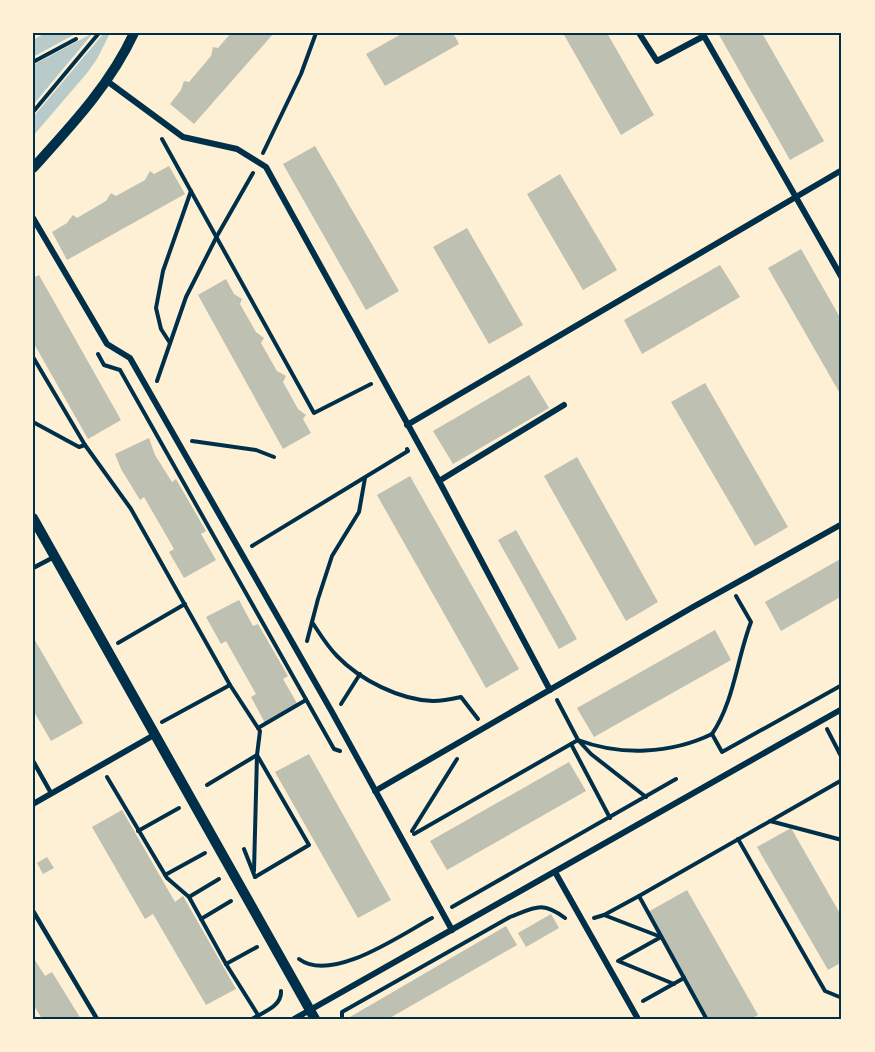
<svg xmlns="http://www.w3.org/2000/svg" width="875" height="1052" font-family="Merriweather,serif">
	<rect width="100%" height="100%" fill="#fdf0d5"/>
	<g fill="#b9caca">
		<polygon points="45,33 77,33 33,57 33,40"/>
		<polygon points="93,33 33,105 33,65"/>
		<polygon points="104,33 110,33 97,59 87,73 33,136 33,117"/>
	</g>
	<g fill="#bec0b2">
		<polygon points="231,33 274,33 194,124 170,104 181,90 184,81 189,82 211,56 213,47 218,48"/>
		<polygon points="403,33 453,33 459,44 385,86 366,54"/>
		<polygon points="563,33 607,33 654,115 621,135"/>
		<polygon points="718,33 762,33 824,141 790,160"/>
		<polygon points="315,146 399,291 366,310 283,164"/>
		<polygon points="169,166 185,194 67,260 52,232 67,223 73,215 77,218 106,201 111,193 116,196 145,180 150,171 154,174"/>
		<polygon points="560,174 617,270 583,290 527,194"/>
		<polygon points="467,228 523,325 489,344 433,247"/>
		<polygon points="801,249 842,321 842,397 768,268"/>
		<polygon points="720,265 740,297 642,354 624,320"/>
		<polygon points="39,275 121,420 88,439 33,342 33,278"/>
		<polygon points="226,279 234,294 242,299 240,304 256,332 264,338 261,343 277,371 286,376 283,382 298,409 306,415 303,419 311,433 283,449 198,295"/>
		<polygon points="529,375 549,408 453,464 433,431"/>
		<polygon points="705,383 788,527 755,546 671,402"/>
		<polygon points="149,438 155,455 172,482 176,479 206,531 201,534 216,560 184,578 169,552 174,549 144,497 140,500 121,469 115,454"/>
		<polygon points="577,457 658,602 626,621 544,476"/>
		<polygon points="410,476 519,669 486,688 377,495"/>
		<polygon points="516,530 577,639 559,649 498,540"/>
		<polygon points="842,558 842,596 781,631 765,602"/>
		<polygon points="239,600 253,626 258,624 288,676 283,679 298,705 265,723 251,697 256,694 226,641 221,644 206,617"/>
		<polygon points="715,630 731,660 594,737 577,708"/>
		<polygon points="33,637 83,723 51,741 33,710"/>
		<polygon points="309,754 391,900 358,918 275,772"/>
		<polygon points="569,762 586,791 447,870 430,841"/>
		<polygon points="122,810 175,902 183,896 236,989 206,1005 153,914 145,919 92,827"/>
		<polygon points="791,828 842,917 842,962 828,970 757,847"/>
		<polygon points="47,857 54,868 43,874 37,863"/>
		<polygon points="687,890 758,1015 751,1019 709,1019 648,912"/>
		<polygon points="551,914 559,928 526,947 518,933"/>
		<polygon points="506,926 517,945 388,1019 351,1019 350,1017"/>
		<polygon points="33,957 45,976 52,972 81,1019 42,1019 33,1004"/>
	</g>
	<g fill="none" stroke-linecap="round" stroke-linejoin="round">
		<g stroke="#003049" stroke-width="4">
			<polyline points="33,62 76,39"/>
			<polyline points="33,112 99,33"/>
			<polyline points="162,139 314,413 371,384"/>
			<polyline points="263,153 301,74 316,33"/>
			<polyline points="170,343 161,329 156,308 163,271 191,191"/>
			<polyline points="98,354 104,365 120,370 334,749 340,751"/>
			<polyline points="33,357 85,445 131,509 230,685 162,722"/>
			<polyline points="157,381 186,297 217,236 253,173"/>
			<polyline points="33,422 79,447 85,445"/>
			<polyline points="192,441 256,450 274,457"/>
			<polyline points="252,546 408,451 407,449"/>
			<path d="M312,622C320,634 327,646 337,656C360,680 400,700 433,701C442,701 452,699 461,697L478,719"/>
			<polyline points="307,641 318,599 332,556 359,512 365,478"/>
			<polyline points="118,643 185,604"/>
			<polyline points="557,700 578,740 571,744"/>
			<polyline points="341,704 360,674"/>
			<polyline points="258,728 306,700"/>
			<polyline points="827,729 842,758"/>
			<path d="M712,734C734,702 737,658 751,622L736,596"/>
			<polyline points="107,777 167,878 189,897 226,964 258,1015"/>
			<polyline points="207,785 257,755 260,731 230,685"/>
			<path d="M646,797L591,754L578,740C620,756 671,754 712,734L722,752L842,685"/>
			<polyline points="770,821 842,840"/>
			<polyline points="138,831 179,808"/>
			<polyline points="412,831 457,759"/>
			<polyline points="414,834 571,744 610,818"/>
			<polyline points="738,839 825,991 842,998"/>
			<polyline points="244,849 255,877"/>
			<polyline points="254,871 257,755"/>
			<polyline points="165,875 205,853"/>
			<polyline points="255,877 309,845 257,755"/>
			<polyline points="639,896 706,1018"/>
			<polyline points="189,897 219,879"/>
			<polyline points="452,907 676,779"/>
			<polyline points="604,915 661,937 618,961 674,984"/>
			<polyline points="594,918 604,915 639,896 842,780"/>
			<polyline points="201,919 231,901"/>
			<path d="M299,959C332,984 402,934 432,918"/>
			<polyline points="226,964 257,947"/>
			<polyline points="643,1001 684,978"/>
			<path d="M252,1019C264,1012 282,1006 281,991"/>
			<path d="M342,1019V1012L510,917C536,907 542,901 565,918"/>
		</g>
		<g stroke="#003049" stroke-width="4.5">
			<polyline points="33,568 54,557"/>
			<polyline points="33,761 51,793"/>
			<polyline points="33,911 97,1019"/>
		</g>
		<g stroke="#003049" stroke-width="6">
			<polyline points="639,33 657,61 704,36 842,278"/>
			<polyline points="107,81 183,137 237,149 266,167 439,481 550,690"/>
			<polyline points="33,218 107,344 130,358 332,712 452,930"/>
			<polyline points="407,425 842,170"/>
			<polyline points="439,481 564,405"/>
			<polyline points="375,791 693,607 842,524"/>
			<polyline points="33,804 154,735"/>
			<polyline points="555,872 638,1019"/>
			<polyline points="294,1019 842,709"/>
		</g>
		<g stroke="#003049" stroke-width="10">
			<path d="M33,168C71,126 110,85 134,33"/>
			<polyline points="33,518 315,1019"/>
		</g>
	</g>
	<rect width="875" height="1052" fill="none" stroke="#fdf0d5" stroke-width="69"/>
	<rect x="34" y="34" width="806" height="984" fill="none" stroke="#003049" stroke-width="2"/>
</svg>
